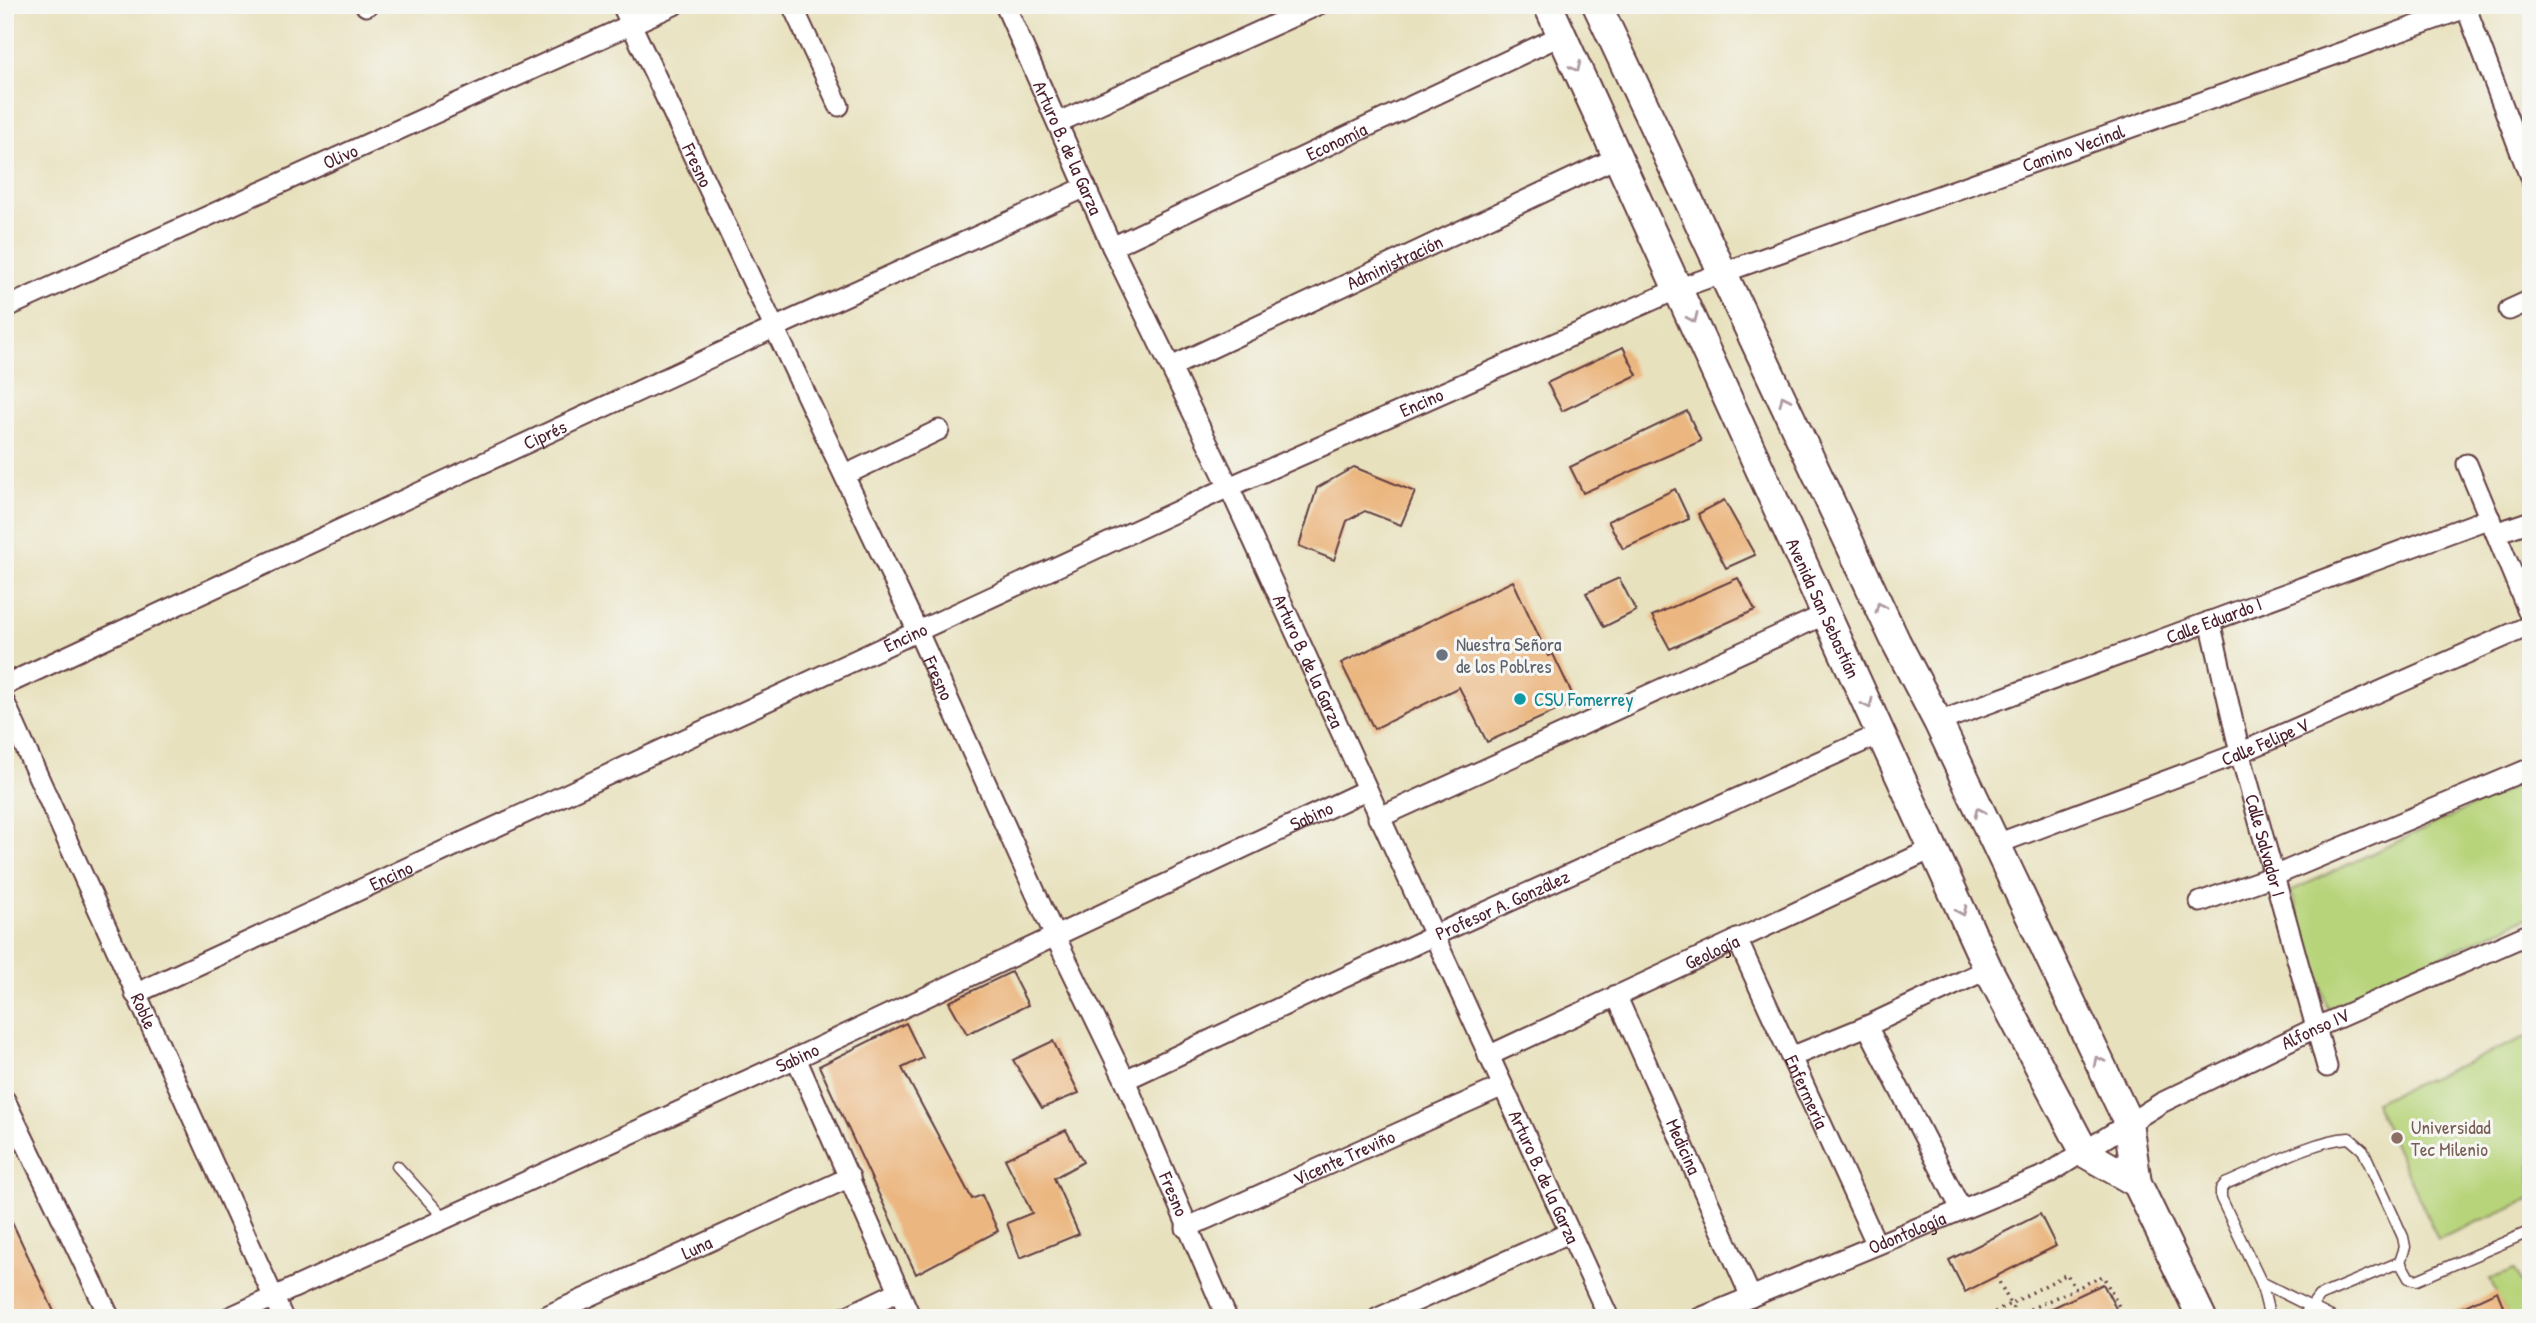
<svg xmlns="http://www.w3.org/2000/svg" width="2536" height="1323" font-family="'Patrick Hand',sans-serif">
	<rect width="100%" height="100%" fill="#f6f6f2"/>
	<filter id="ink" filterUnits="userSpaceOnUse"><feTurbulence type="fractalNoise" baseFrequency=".0143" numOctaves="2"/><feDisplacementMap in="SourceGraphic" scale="14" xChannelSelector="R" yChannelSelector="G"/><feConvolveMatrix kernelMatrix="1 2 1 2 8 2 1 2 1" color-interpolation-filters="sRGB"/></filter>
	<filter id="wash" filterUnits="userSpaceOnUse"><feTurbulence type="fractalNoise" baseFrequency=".00686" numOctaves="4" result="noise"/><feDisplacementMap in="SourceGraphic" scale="28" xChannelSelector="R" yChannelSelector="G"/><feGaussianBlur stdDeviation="1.57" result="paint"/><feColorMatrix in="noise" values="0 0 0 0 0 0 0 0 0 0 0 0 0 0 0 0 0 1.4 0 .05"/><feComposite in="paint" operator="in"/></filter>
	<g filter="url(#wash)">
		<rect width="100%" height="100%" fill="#e8e1bd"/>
		<g fill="#b7d47a" stroke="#807a52" stroke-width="2">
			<polygon points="2531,779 2531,915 2328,1009 2291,891"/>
			<polygon points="2531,1035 2531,1199 2438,1239 2374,1102"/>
			<polygon points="2514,1270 2531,1303 2531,1318 2508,1318 2490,1279"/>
		</g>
		<g id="blocks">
			<g fill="#ebb67f">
				<polygon points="1623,347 1637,375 1562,411 1547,383"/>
				<polygon points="1687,411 1701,441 1583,493 1570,467"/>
				<polygon points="1354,467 1415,492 1401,525 1365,511 1347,521 1334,560 1299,546 1317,488"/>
				<polygon points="1675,489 1689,519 1623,549 1608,521"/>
				<polygon points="1724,500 1755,555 1726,568 1698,514"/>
				<polygon points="1619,578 1636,611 1604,627 1586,593"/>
				<polygon points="1738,578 1755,610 1670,649 1652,616"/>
				<polygon points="1513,581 1548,656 1553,654 1576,702 1487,742 1459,687 1374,729 1341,663"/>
				<polygon points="1011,972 1028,1005 967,1034 949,1002"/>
				<polygon points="906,1023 923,1058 902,1068 972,1199 982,1195 998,1231 916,1274 819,1066"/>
				<polygon points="1053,1041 1079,1093 1042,1108 1013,1060"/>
				<polygon points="1066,1130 1083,1162 1054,1178 1079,1234 1020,1258 1007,1223 1032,1213 1005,1159"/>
				<polygon points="5,1207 57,1318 5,1318"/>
				<polygon points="2040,1214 2056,1246 1965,1292 1949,1260"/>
				<polygon points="2103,1284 2121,1318 2031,1318"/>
				<polygon points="2497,1291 2508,1318 2439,1318"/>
			</g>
		</g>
	</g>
	<g filter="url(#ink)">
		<use href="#blocks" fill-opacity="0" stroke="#623c41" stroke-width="2"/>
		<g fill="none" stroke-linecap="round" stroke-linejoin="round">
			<defs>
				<g id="service">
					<polyline points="397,1166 445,1219"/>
					<polyline points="2261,1282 2333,1318"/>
					<path d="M2270,1318L2261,1282L2221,1198V1189L2225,1184C2260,1170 2312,1140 2349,1138L2363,1150L2403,1237L2405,1247L2400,1262"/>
					<polyline points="2302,1318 2319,1296 2400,1262 2409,1278 2417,1280 2531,1231"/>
				</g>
				<g id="minor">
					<path id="s1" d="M622,5L918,632L1054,934L1125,1080L1227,1318"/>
					<polyline points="792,5 839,106"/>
					<path id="s2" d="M1005,5L1112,247L1229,487L1609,1318"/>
					<polyline points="2465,5 2531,180"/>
					<polyline points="366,6 368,5"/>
					<polyline points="1059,122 1318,5"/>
					<path id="s3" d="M1112,247L1562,35"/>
					<path id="s4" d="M5,308L674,5"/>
					<polyline points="2509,310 2531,300"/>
					<path id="s5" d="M1171,367L1618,157"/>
					<polyline points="2467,464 2531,618"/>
					<polyline points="845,475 939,430"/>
					<polyline points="2496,533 2531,521"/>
					<path id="s6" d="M2210,621L2240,753L2327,1067"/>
					<path id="s7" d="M5,685L774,328L1086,187"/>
					<path id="s8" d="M5,703L283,1318"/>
					<path id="s9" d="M1938,722L2490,518"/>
					<polyline points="1378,818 1826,614"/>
					<path id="s10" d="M1994,845L2240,753L2531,625"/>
					<polyline points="2200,902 2276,875 2531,768"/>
					<path id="s11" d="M1737,939L1876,1243"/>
					<path id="s12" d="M135,994L1229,487L1680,288L2466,8"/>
					<path id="s13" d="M1616,995L1751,1297"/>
					<polyline points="1867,1026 1961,1209"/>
					<path id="s14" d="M1488,1056L1934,848"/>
					<polyline points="1791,1057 1867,1026 1988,969"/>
					<polyline points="796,1058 911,1318"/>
					<path id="s15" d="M1125,1080L1435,935L1882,733"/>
					<polyline points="5,1100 110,1318"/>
					<path id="s16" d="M1186,1228L1501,1087"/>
					<path id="s17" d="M228,1318L796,1058L1366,790"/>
					<path id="s18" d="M542,1318L850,1177"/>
					<polyline points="843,1318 899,1291"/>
					<polyline points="1378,1318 1569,1233"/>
					<path id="s19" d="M1700,1318L2048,1174L2161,1103L2315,1028L2531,933"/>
				</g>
				<g id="secondary">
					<path id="s20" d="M1548,5L1988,969L2085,1153L2137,1183"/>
					<polyline points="1597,5 1896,642 1938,722 2128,1122 2137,1183 2202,1318"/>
				</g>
			</defs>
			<use href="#service" stroke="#623c41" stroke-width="13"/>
			<use href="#minor" stroke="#623c41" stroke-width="23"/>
			<use href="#secondary" stroke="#623c41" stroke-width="32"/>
			<g stroke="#623c41" stroke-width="3.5" stroke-dasharray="2 5" stroke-linecap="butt">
				<polyline points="1996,1276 2018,1318"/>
				<polyline points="2527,1300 2525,1305 2530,1318"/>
				<polyline points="2017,1315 2103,1276 2125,1318"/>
				<polyline points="1995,1318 1993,1313 2067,1274 2075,1289"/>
			</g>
			<use href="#service" stroke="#fff" stroke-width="10"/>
			<use href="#minor" stroke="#fff" stroke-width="19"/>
			<use href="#secondary" stroke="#fff" stroke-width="28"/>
		</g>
		<defs><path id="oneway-chevron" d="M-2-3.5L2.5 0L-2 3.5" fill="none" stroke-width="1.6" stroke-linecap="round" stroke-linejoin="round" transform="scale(1.75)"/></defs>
		<g stroke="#ae9aa0">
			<use href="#oneway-chevron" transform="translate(1576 67) rotate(65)"/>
			<use href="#oneway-chevron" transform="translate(1693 318) rotate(66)"/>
			<use href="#oneway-chevron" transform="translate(1784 400) rotate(-115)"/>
			<use href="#oneway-chevron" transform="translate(1880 607) rotate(-115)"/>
			<use href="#oneway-chevron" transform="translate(1868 704) rotate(65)"/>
			<use href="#oneway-chevron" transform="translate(1979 812) rotate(-115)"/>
			<use href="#oneway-chevron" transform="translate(1962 911) rotate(66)"/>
			<use href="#oneway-chevron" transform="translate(2098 1061) rotate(-117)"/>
		</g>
	</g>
	<circle fill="#6b7280" stroke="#f6f6f2" stroke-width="2.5" cx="1442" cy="655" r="7"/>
	<circle fill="#0f9aa8" stroke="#f6f6f2" stroke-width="2.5" cx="1520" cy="699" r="7"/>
	<circle fill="#8d6e63" stroke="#f6f6f2" stroke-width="2.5" cx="2397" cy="1138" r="7"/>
	<g text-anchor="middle" stroke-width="6" stroke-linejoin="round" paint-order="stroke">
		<g font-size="19" fill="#4a1f2b" stroke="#f6f6f2">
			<text dy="7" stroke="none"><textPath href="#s3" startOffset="248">Economía</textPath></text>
			<text dy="7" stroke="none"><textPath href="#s2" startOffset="156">Arturo B. de la Garza</textPath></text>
			<text dy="7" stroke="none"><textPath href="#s12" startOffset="2116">Camino Vecinal</textPath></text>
			<text dy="7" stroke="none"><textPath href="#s4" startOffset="368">Olivo</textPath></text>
			<text dy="7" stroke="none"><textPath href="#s1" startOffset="177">Fresno</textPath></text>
			<text dy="7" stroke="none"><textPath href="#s5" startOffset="247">Administración</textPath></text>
			<text dy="7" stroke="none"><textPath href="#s12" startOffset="1416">Encino</textPath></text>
			<text dy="7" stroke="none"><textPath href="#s7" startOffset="595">Ciprés</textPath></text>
			<text dy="7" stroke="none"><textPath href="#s20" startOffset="663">Avenida San Sebastián</textPath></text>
			<text dy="7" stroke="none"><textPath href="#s9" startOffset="294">Calle Eduardo I</textPath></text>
			<text dy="7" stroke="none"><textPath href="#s12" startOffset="849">Encino</textPath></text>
			<text dy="7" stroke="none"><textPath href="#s2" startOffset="723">Arturo B. de la Garza</textPath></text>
			<text dy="7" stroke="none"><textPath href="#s1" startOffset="744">Fresno</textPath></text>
			<text dy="7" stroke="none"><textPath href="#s10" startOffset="290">Calle Felipe V</textPath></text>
			<text dy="7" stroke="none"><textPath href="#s17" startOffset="1194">Sabino</textPath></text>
			<text dy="7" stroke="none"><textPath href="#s6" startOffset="231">Calle Salvador I</textPath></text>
			<text dy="7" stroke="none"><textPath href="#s12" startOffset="282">Encino</textPath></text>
			<text dy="7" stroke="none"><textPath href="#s15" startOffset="416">Profesor A. González</textPath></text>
			<text dy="7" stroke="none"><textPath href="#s14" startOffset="247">Geología</textPath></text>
			<text dy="7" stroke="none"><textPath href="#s8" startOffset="338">Roble</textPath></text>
			<text dy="7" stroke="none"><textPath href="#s19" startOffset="681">Alfonso IV</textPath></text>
			<text dy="7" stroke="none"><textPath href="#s17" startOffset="626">Sabino</textPath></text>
			<text dy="7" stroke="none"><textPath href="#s11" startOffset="168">Enfermería</textPath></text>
			<text dy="7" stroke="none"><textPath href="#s13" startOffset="166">Medicina</textPath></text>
			<text dy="7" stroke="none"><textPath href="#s16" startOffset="173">Vicente Treviño</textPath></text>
			<text dy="7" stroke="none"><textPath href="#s2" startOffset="1290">Arturo B. de la Garza</textPath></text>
			<text dy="7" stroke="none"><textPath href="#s1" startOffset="1311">Fresno</textPath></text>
			<text dy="7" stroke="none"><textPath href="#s19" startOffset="224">Odontología</textPath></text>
			<text dy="7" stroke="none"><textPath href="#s18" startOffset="170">Luna</textPath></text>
		</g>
		<g font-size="19" fill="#5b616d" stroke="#f6f6f2" text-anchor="start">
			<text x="1456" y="651">Nuestra Señora<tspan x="1456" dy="22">de los Poblres</tspan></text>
		</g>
		<g font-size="19" fill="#0d838f" stroke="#f6f6f2" text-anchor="start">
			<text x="1534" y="706">CSU Fomerrey</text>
		</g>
		<g font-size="19" fill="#785e54" stroke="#f6f6f2" text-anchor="start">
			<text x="2411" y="1134">Universidad<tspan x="2411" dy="22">Tec Milenio</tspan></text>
		</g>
	</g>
	<rect width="2536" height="1323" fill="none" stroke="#f6f6f2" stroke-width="28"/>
</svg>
